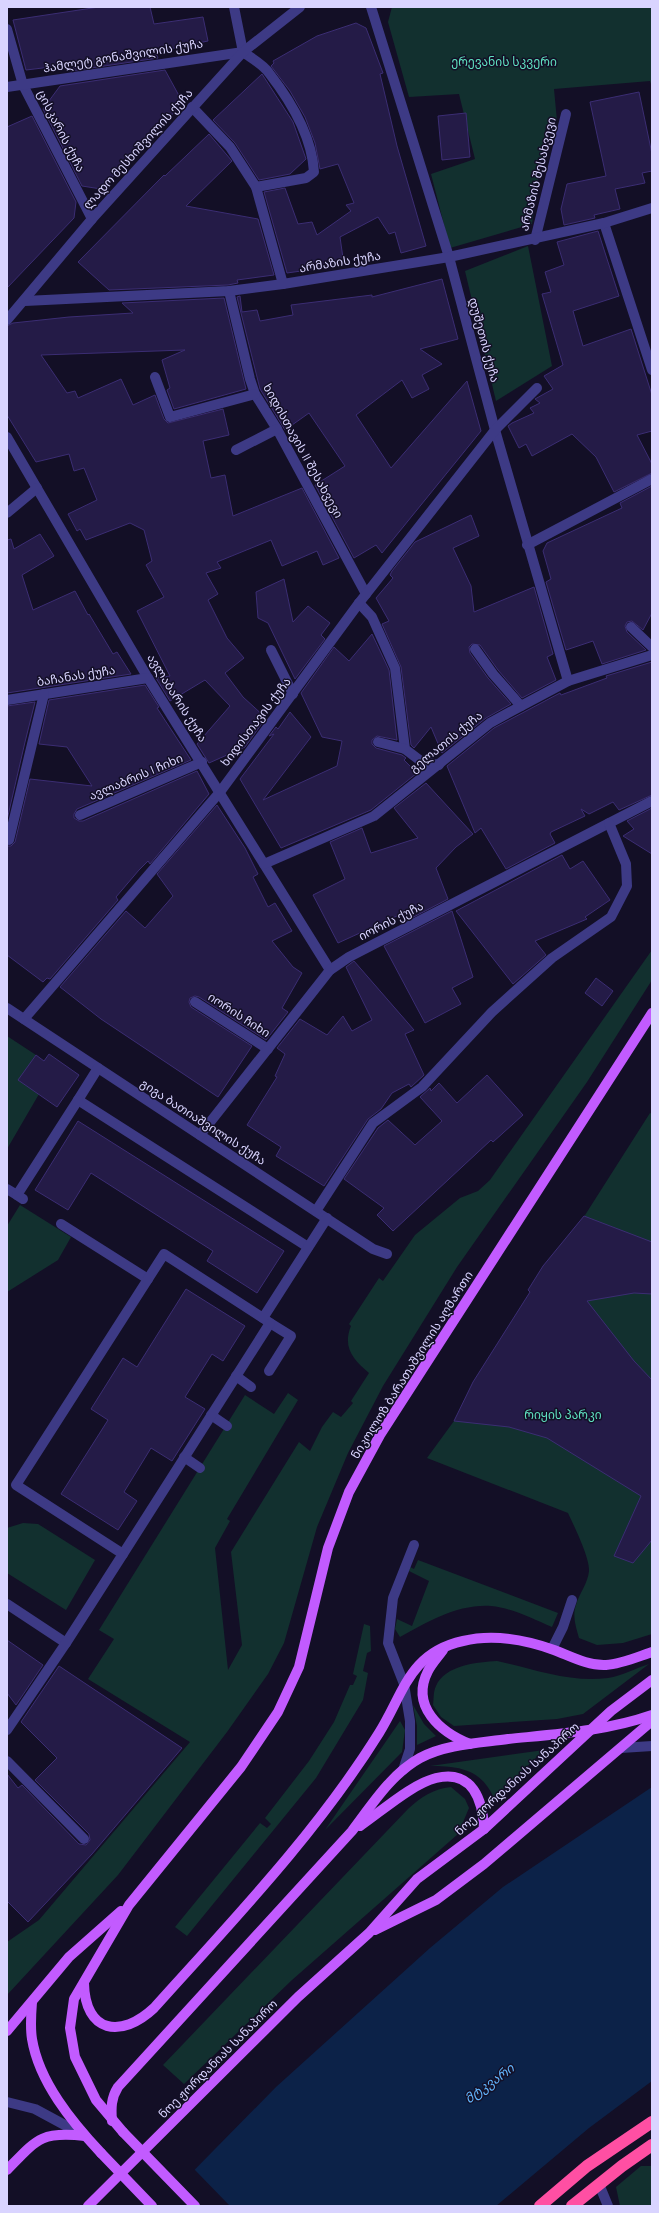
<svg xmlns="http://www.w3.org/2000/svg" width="659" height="2213" font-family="Ubuntu,'Noto Sans Georgian',sans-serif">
	<rect width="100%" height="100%" fill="#130f26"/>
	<g fill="#12302f">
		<polygon points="392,7 652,7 652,87 650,81 554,89 557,121 555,121 555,125 546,126 532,224 450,248 431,174 475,159 459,94 409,97 388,22"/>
		<polygon points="528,246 552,366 496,401 465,271"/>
		<path d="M652,950V980L587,1082L457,1267L383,1386L348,1453L317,1527L284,1643L268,1674L227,1732L118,1875L7,1995V1942L39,1920L190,1742L88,1679L114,1639L99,1630L245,1395L274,1414L288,1393L298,1400L227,1519L230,1521L215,1548L228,1670L242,1645L231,1552L299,1442L310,1451L322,1427L333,1412L341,1417L353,1403L351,1401L369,1373C354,1360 342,1348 351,1326L349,1324L379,1278L383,1281L415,1235L460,1198L478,1191L490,1180Z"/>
		<polygon points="7,1036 36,1055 19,1080 39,1094 7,1149"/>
		<path d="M650,1113L652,1114V1634L623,1643L597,1645L579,1638C576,1627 572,1616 576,1605C579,1594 588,1583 589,1571C590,1558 574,1526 568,1513L427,1458L454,1421Z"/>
		<polygon points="20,1205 71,1237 58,1260 7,1292 7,1226"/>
		<polygon points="23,1523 38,1524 95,1560 66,1610 7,1573 7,1528"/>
		<path d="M418,1560L558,1613L552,1627C533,1619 512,1608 491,1606C457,1604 428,1622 400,1637L395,1629L397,1619L412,1626L429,1581L409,1571L410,1567L414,1569Z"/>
		<polygon points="364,1624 370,1626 371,1651 367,1653 363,1671 368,1673 363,1700 316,1778 187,1936 175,1927 260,1823 267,1828 271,1824 265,1818 309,1761 334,1722 350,1685 353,1685 357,1676 353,1674"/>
		<path d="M497,1661C534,1669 570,1683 608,1678C622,1676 636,1668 649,1664L583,1714L557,1719L454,1726L441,1717L433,1705C434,1699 433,1692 436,1686C445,1665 478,1662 497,1661Z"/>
		<polygon points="413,1705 424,1724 436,1736 417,1745 417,1726"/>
		<polygon points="400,1721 405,1730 402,1752 325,1830"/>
		<path d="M544,1750L494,1798C481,1769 459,1766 430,1766Z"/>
		<path d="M451,1787L465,1799L469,1808L458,1834L292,1980L184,2084L163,2065L408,1809C421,1797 433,1789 451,1787Z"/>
		<polygon points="641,2166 652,2166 652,2206 620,2206 616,2187"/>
	</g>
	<polygon fill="#0c2248" points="652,1787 652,2081 589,2128 496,2206 159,2206 276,2087 430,1948 503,1887"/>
	<polygon fill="#130f26" points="194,2169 230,2206 157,2206 157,2205"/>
	<g fill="#241b47" stroke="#3b2d73">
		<polygon points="99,7 150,7 154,24 203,17 208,41 155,52 158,58 71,71 76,64 26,70 13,20"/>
		<polygon points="356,23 366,28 383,73 380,74 397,146 426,246 401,253 395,232 389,234 378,217 340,237 344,265 287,273 264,192 285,188 298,224 312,222 317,235 351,211 346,205 354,203 338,164 320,169 315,143 305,117 290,91 271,66 274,63 273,61 317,36"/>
		<polygon points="165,70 183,103 101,189 82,186 43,109 60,86"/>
		<polygon points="262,74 293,122 306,159 290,174 259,180 235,143 213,120"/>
		<polygon points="639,92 652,154 652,171 642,173 645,183 615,189 620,209 594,215 595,218 564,225 561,209 567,184 606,176 590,102"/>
		<polygon points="466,113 470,157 442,160 438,116"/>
		<polygon points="32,116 76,202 74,218 7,288 7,127"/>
		<polygon points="209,134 232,161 186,206 258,219 274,275 237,280 238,283 228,285 109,290 78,262 164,175 165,176"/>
		<polygon points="598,231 619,296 573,311 583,346 631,329 652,395 652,431 637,435 652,464 652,473 614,492 596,457 572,434 532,456 526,444 519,448 508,426 512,423 534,413 530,408 540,403 535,399 553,389 544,376 563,365 542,294 551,292 545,272 564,265 557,242"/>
		<polygon points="442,279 458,339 420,349 442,364 422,375 429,389 412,398 402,380 356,415 391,468 467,381 481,431 382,553 376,545 354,558 315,485 345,466 309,413 285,430 260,389 237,297 240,296 242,312 257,310 260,321 293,315 291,305 372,295 372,297"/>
		<polygon points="224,298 246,389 174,409 167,390 170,388 162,360 185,350 41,355 67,393 75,391 78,398 121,379 133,405 155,395 164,419 168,423 223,409 229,435 203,441 211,478 225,475 233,516 302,488 339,558 323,565 317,551 282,566 271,540 217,562 221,568 206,573 218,594 208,600 227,638 244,658 225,673 243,697 266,718 245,747 209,763 197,744 230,706 205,680 170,701 156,678 170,676 137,611 164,597 146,565 152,561 144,530 130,523 86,540 80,529 77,531 68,514 97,500 84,468 74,471 69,454 36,462 7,415 7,326 13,323 69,317 133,313 122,303"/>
		<polygon points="652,486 652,613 643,630 632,621 627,622 625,626 627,632 646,650 602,664 593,641 566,650 546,582 551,579 543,551 547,543 622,508 620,503"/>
		<polygon points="471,515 479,536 453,548 471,586 474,612 534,587 553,654 547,657 556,680 522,698 498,670 480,645 472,644 469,647 470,653 488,678 511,704 486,718 442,753 431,727 414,748 411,745 401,667 382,624 389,621 376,598 393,578 390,575 392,571 415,542"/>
		<polygon points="40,534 54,556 22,575 33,610 75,591 88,615 89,614 113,654 117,652 131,674 7,693 7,540 11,539 14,549"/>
		<polygon points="284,579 293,622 308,606 330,623 321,635 325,639 295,679 268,623 258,618 256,592"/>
		<polygon points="372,634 389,670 397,740 377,736 372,740 372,744 376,748 402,755 406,758 404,760 417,773 371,810 281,848 240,779 274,734 269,736 276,727 278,729 290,712 311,737 263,800 337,766 342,741 322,737 301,693 334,647 349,661"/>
		<polygon points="652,662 652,795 619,810 613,802 589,814 581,809 585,816 551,832 550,834 555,843 506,869 481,828 475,833 447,766 494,728 560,693 561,695 607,678 606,676"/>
		<polygon points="145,685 159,707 157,708 191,760 77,809 74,814 74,818 79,821 83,821 197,771 209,794 150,864 148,861 139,870 116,897 118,900 50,979 47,978 43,982 7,955 7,846 11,846 15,842 30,779 92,786 67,747 39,744 49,700"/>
		<polygon points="35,702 25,742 7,820 7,706"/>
		<polygon points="426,783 473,834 456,847 436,868 448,899 406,921 421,905 338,943 313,895 345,879 330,842 362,828 371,853 418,838 394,808"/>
		<polygon points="217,805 245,848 258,874 253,877 268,907 275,903 292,931 272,941 293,967 302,973 282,1008 288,1012 266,1040 199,997 195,996 190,998 189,1002 191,1007 252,1046 218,1097 101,1019 60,987 126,911 145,928 173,896 157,874"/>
		<polygon points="652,808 652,854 623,836 634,829 627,821"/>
		<polygon points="562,855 570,869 583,861 610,900 585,917 587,919 535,941 546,955 513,984 456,911"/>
		<polygon points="452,911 473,977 452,988 461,1004 425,1023 384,946"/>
		<polygon points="354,961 414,1030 405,1034 424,1075 411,1087 409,1084 392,1093 381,1109 368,1119 324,1186 276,1156 281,1147 247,1125 277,1077 275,1076 285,1054 277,1048 300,1019 327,1035 343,1016 352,1031 372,1020 346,967"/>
		<polygon points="596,978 613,991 602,1006 585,993"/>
		<polygon points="49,1054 79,1075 57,1107 18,1080 36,1055 44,1061"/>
		<polygon points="487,1075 523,1115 493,1142 491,1140 393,1231 377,1215 384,1208 344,1179 378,1128 388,1120 415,1145 442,1121 420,1097 430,1088 431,1091 439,1083 457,1103"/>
		<polygon points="78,1121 284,1251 257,1293 207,1261 213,1251 91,1173 68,1210 35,1190"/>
		<polygon points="584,1216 652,1242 652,1294 634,1293 587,1301 634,1361 652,1380 652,1540 633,1563 614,1556 641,1496 547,1438 509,1427 454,1421 473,1382 530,1292 528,1290 543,1266"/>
		<polygon points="186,1289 245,1326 223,1361 212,1354 185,1397 205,1409 172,1461 151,1448 124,1492 137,1501 118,1530 61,1494 108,1420 91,1409 123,1358 137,1367"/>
		<polygon points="7,1640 43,1665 16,1705 7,1693"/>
		<polygon points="59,1666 182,1748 92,1854 28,1922 7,1901 7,1774 18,1788 22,1785 79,1844 86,1845 90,1840 89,1834 35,1780 57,1758 21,1722"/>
	</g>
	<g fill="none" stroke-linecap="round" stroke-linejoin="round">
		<g stroke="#3d3a85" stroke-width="10">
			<polyline points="234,7 243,52"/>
			<polyline points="371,7 449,257 495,430 568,681"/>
			<polyline points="7,29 23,85 92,219"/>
			<path d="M243,52C251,58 263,64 269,73C290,100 312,137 314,172L306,178L256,187"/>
			<polyline points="7,87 243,52"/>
			<polyline points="192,107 230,147 256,187 283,284"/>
			<polyline points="604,223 652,370"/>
			<polyline points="535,240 566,114"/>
			<polyline points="229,291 250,379 255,394 277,429 366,594"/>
			<polyline points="25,301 229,291 283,284 449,257 604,223 652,208"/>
			<polyline points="7,320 92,219 243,52 300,7"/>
			<polyline points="155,377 170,417 255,394"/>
			<polyline points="7,437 148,678 330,970"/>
			<polyline points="236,450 277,429"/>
			<polyline points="7,513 37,488"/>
			<polyline points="527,545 652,479"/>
			<polyline points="359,603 372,617 395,668 405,749 422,762 439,765"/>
			<polyline points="631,627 652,647"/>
			<polyline points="475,649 493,674 521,706"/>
			<polyline points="271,650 293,694"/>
			<polyline points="7,700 148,678"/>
			<polyline points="378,742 405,749"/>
			<polyline points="80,815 202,762"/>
			<polyline points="9,840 44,694"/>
			<polyline points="264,864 374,816 490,723 521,706 568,681 652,655"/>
			<polyline points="195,1002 268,1049"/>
			<polyline points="7,1008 373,1249 387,1254"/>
			<polyline points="24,1019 220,792 359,603 495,430 537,388"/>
			<polyline points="98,1068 78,1100 308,1247"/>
			<polyline points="200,1135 330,970 349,957 652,801"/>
			<polyline points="7,1189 17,1195"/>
			<polyline points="23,1199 17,1195 78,1100"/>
			<polyline points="316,1211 373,1123 422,1087 492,1012 552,958 611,917 627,886 626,864 609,823"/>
			<polyline points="61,1224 148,1279"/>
			<polyline points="269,1371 291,1336 270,1323"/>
			<polyline points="236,1376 251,1387"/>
			<polyline points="211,1415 227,1426"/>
			<polyline points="184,1457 200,1468"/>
			<polyline points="123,1554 270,1323 263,1318"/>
			<polyline points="7,1604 66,1643"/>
			<polyline points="552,1649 563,1627 572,1600"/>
			<polyline points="7,1730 66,1643 123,1554 16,1485 164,1254 263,1318 327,1218"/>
			<polyline points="621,1748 652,1746"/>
			<polyline points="7,1761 84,1839"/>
			<polyline points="403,1770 410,1749 410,1721 404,1684 388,1643 393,1598 414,1545"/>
			<polyline points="7,2102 35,2109 85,2136"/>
			<polyline points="599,2184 608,2206"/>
		</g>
		<g stroke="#c25bff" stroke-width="10">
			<path d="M443,1650C438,1657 432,1663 428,1671C410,1706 440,1732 470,1744"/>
			<path d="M360,1826C382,1811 412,1784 436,1778C473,1769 483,1801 484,1829"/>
			<polyline points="375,1930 436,1900 484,1864 652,1721"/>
			<path d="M84,1983C85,2033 121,2039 154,2008C233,1920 316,1834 379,1733C404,1693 409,1653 463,1641C492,1634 526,1640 554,1650C570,1656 588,1666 606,1665C621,1664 637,1657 652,1652"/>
			<path d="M32,2002C31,2015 30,2027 32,2039C39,2082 72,2122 101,2153"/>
			<polyline points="7,2031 69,1957 121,1911"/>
			<path d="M112,2121C111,2108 111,2098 118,2087L352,1831C371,1806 391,1774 420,1758C446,1744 480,1743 508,1739C557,1734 606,1731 652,1715"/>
			<polyline points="123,2132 96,2100 75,2057 70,2028 74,1999 129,1905 241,1767 278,1712 299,1667 328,1548 349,1492 380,1435 652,1013"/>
			<path d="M7,2170C37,2139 41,2131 85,2136"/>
			<polyline points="88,2206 298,1997 369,1933 417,1879 484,1829 611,1711 652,1680"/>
		</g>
		<g stroke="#ff4fa3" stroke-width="12">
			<polyline points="540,2206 587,2166 652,2122"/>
			<polyline points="572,2206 622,2166 652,2145"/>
		</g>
		<g stroke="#c25bff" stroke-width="10">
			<polyline points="123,2132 195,2206"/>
			<polyline points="101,2153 152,2206"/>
		</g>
	</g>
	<g text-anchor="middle" stroke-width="3" stroke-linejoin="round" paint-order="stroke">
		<g font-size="12" fill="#d9d4ff" stroke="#130f26">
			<text transform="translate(123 56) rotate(-9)" y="4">ჰამლეტ გონაშვილის ქუჩა</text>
			<text transform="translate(61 131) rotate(63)" y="4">ცისკარის ქუჩა</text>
			<text transform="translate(138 149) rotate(-48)" y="4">ლადო მესხიშვილის ქუჩა</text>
			<text transform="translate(538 174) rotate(-76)" y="4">არმაზის შესახვევი</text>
			<text transform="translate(340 262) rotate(-9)" y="4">არმაზის ქუჩა</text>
			<text transform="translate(484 340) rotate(75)" y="4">დუშეთის ქუჩა</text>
			<text transform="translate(303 451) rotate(61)" y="4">ხიდისთავის II შესახვევი</text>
			<text transform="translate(76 676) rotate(-9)" y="4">ბაჩანას ქუჩა</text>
			<text transform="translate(177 698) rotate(58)" y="4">ავლაბარის ქუჩა</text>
			<text transform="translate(256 722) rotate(-53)" y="4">ხიდისთავის ქუჩა</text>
			<text transform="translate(446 742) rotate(-39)" y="4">გელათის ქუჩა</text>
			<text transform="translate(136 777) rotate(-23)" y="4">ავლაბრის I ჩიხი</text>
			<text transform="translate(391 921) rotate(-27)" y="4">იორის ქუჩა</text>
			<text transform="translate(239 1015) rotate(33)" y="4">იორის ჩიხი</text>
			<text transform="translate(203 1122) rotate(33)" y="4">გიგა ბათიაშვილის ქუჩა</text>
			<text transform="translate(412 1365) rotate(-58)" y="4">ნიკოლოზ ბარათაშვილის აღმართი</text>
			<text transform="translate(517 1779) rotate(-42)" y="4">ნოე ჟორდანიას სანაპირო</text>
			<text transform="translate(218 2059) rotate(-45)" y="4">ნოე ჟორდანიას სანაპირო</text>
		</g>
		<g font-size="12" fill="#5fe0c0" stroke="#130f26">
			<text x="504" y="66">ერევანის სკვერი</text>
			<text x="563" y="1419">რიყის პარკი</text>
		</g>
		<g font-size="13" font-style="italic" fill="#62b6ff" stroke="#130f26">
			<text transform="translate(489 2083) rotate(-36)" y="5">მტკვარი</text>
		</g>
	</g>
	<rect width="659" height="2213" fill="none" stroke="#d9d4ff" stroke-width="16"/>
</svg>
